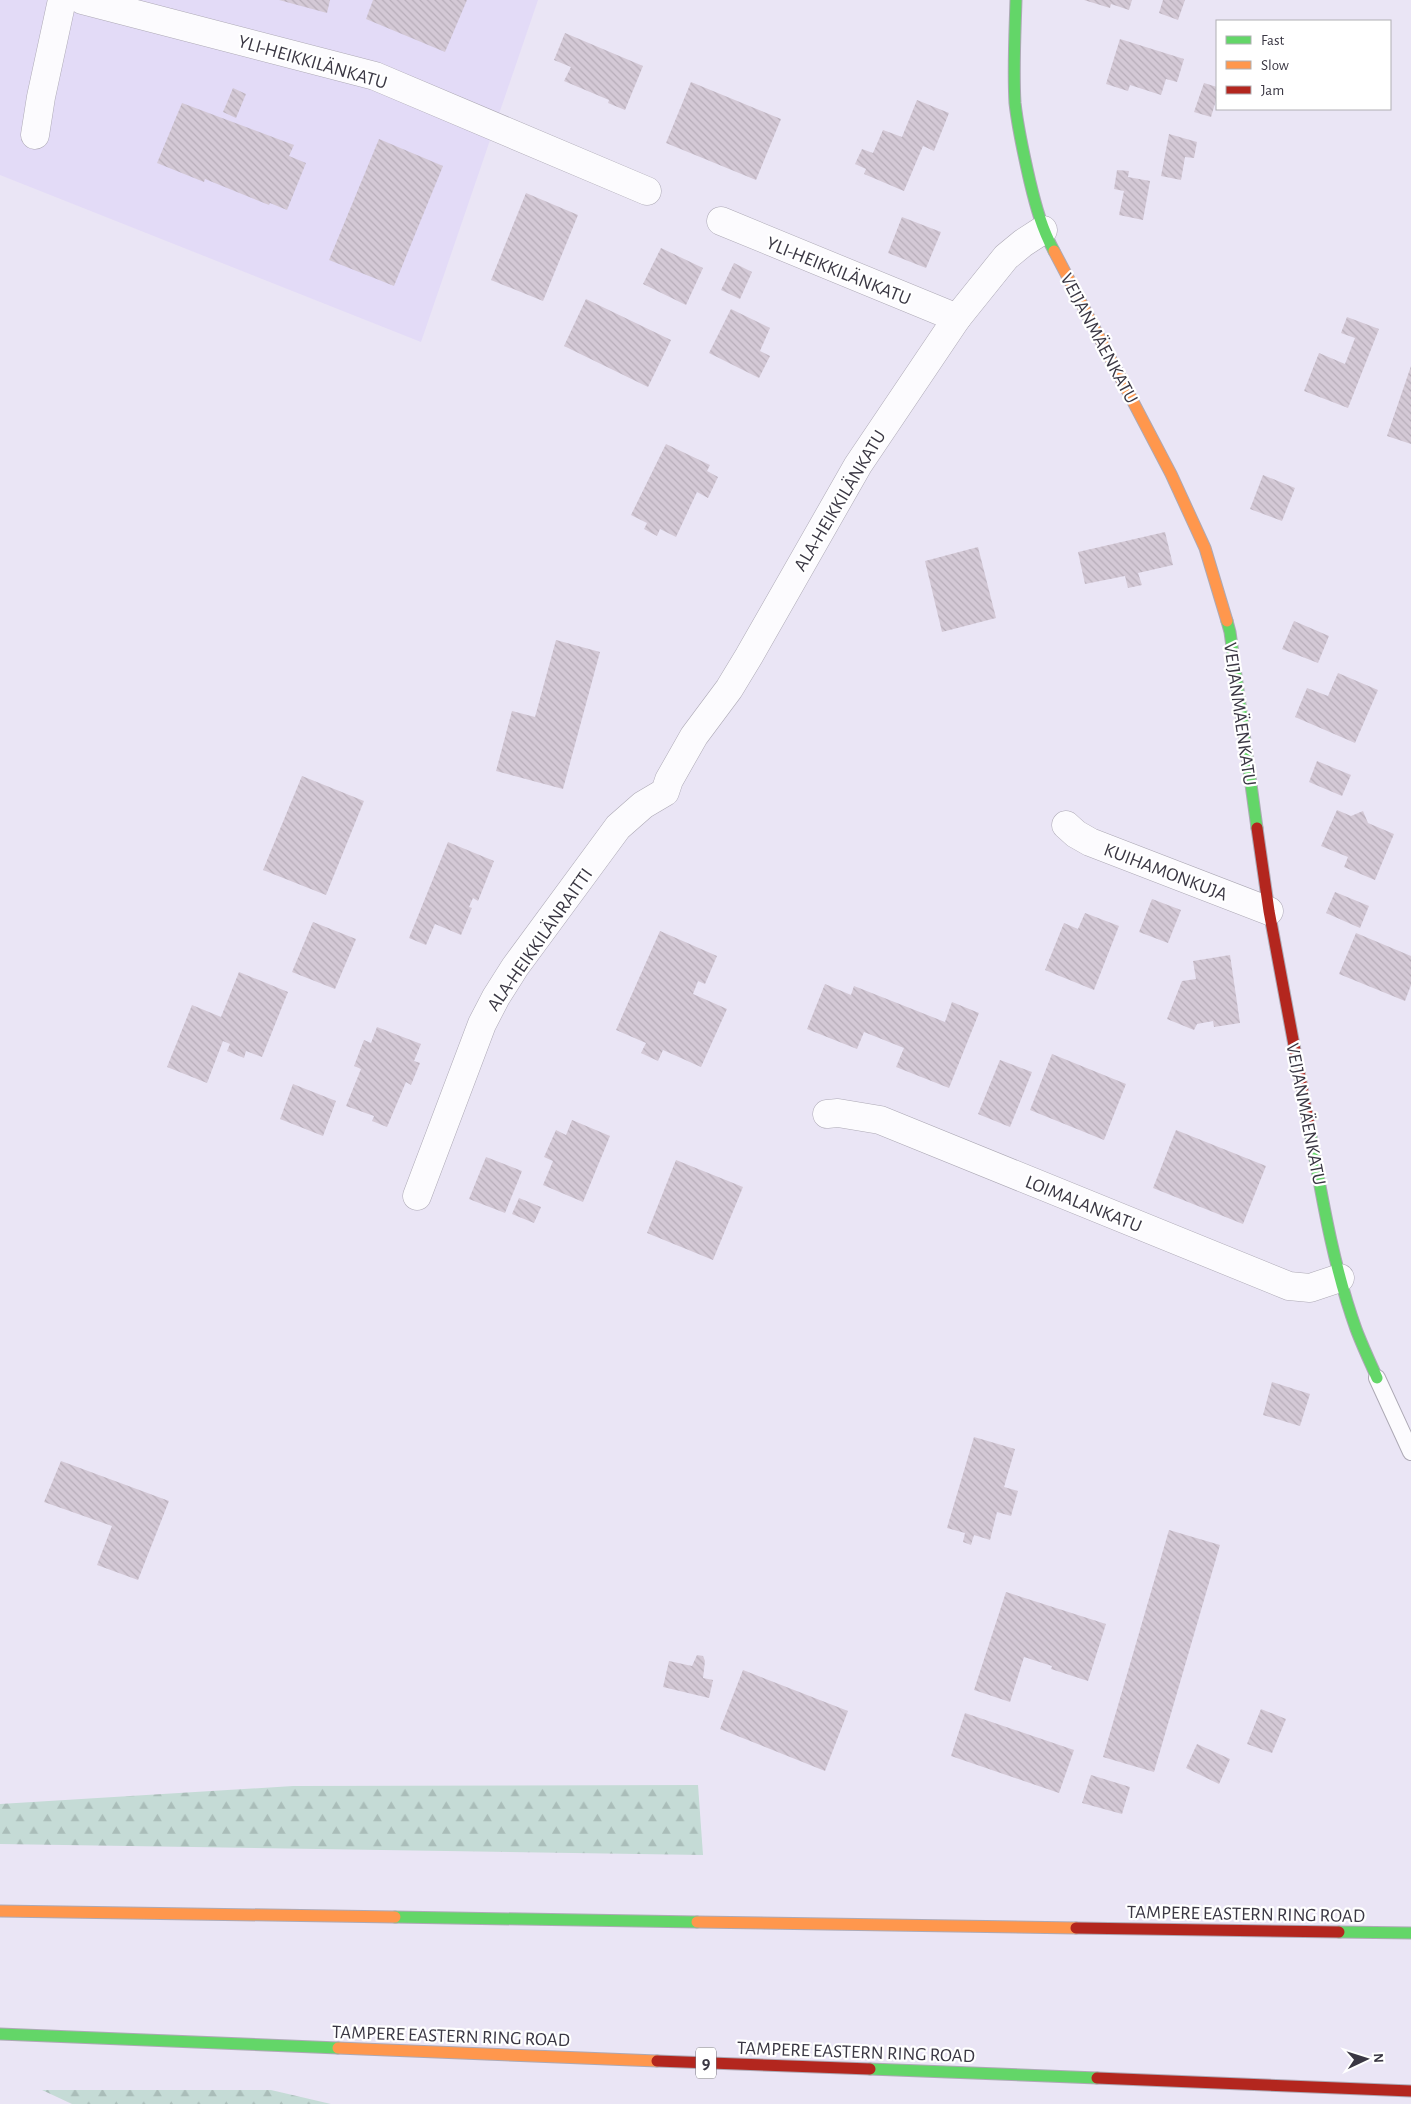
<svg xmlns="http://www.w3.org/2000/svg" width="1411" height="2104" font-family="'Alegreya Sans',sans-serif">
	<defs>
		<pattern id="forest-firs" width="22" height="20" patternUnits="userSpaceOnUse" patternTransform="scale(1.25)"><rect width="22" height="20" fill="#c5dbd6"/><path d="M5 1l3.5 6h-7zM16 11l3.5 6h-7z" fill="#aabdb9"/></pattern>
		<pattern id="building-back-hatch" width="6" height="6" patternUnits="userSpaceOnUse" patternTransform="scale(1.25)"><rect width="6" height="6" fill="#d4c9d6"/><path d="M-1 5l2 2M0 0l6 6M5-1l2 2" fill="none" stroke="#b7adb9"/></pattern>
	</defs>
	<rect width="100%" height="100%" fill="#eae5f5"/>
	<polygon fill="#e3dbf7" points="0,0 538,0 421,342 0,175"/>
	<g fill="url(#forest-firs)">
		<polygon points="698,1785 703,1855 0,1844 0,1804 293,1786"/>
		<polygon points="42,2090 271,2090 331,2104 72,2104"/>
	</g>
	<g fill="url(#building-back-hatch)">
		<polygon points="279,0 330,0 327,13"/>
		<polygon points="373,0 467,0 445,52 366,19"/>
		<polygon points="1084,0 1132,0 1129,10 1111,4 1110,8"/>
		<polygon points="1163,0 1185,0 1178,20 1159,13"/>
		<polygon points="565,33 643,66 625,110 608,103 609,100 564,81 571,67 554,60"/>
		<polygon points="1120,39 1184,59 1177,82 1166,79 1161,95 1130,85 1128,91 1106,84"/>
		<polygon points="691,82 781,119 756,180 666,143"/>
		<polygon points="1204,83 1217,87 1217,97 1211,117 1194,112"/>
		<polygon points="233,88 246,94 236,118 223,112"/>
		<polygon points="917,100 949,113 934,151 923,146 904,191 864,174 866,169 855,164 862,149 873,153 883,130 902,137"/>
		<polygon points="182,103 294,145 289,156 306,163 287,210 270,203 269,205 205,179 204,182 157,163"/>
		<polygon points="1169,134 1197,142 1194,158 1185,157 1181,180 1161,176"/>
		<polygon points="379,139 443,166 394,286 329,260"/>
		<polygon points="1117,170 1129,171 1128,177 1150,181 1143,220 1119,215 1124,191 1114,189"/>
		<polygon points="526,193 578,215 543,301 491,280"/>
		<polygon points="902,217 941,232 926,268 888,253"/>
		<polygon points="661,248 703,268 686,305 643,284"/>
		<polygon points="734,263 752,272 740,299 721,290"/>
		<polygon points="586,299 671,340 648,387 564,346"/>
		<polygon points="731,309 770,328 760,351 770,356 759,378 709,353"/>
		<polygon points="1347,317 1379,329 1348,408 1304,391 1319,353 1345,364 1355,338 1341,333"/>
		<polygon points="1411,366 1411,444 1387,436"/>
		<polygon points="666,444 710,465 707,471 718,477 708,498 697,492 676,537 660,529 657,536 644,529 647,523 631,515"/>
		<polygon points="1263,475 1295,488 1282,521 1250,509"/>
		<polygon points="1165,532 1173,565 1138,573 1142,585 1128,588 1125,576 1085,584 1078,552"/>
		<polygon points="978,547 996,618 942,632 925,561"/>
		<polygon points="1294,621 1329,636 1318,663 1282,649"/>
		<polygon points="556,640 600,652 563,789 496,771 512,711 535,717"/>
		<polygon points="1338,673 1378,690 1355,743 1295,717 1307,688 1328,696"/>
		<polygon points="1317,761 1351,775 1342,796 1309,782"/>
		<polygon points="302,776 364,801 326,895 263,870"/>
		<polygon points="1337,810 1351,816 1363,811 1368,823 1394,834 1375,880 1344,867 1348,857 1321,846"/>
		<polygon points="448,842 494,861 478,901 473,898 469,907 472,908 461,935 435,924 426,945 409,938"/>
		<polygon points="1335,892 1369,906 1360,928 1326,913"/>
		<polygon points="1152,899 1181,910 1168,943 1139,932"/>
		<polygon points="1085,913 1119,926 1094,990 1045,970 1064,923 1078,929"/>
		<polygon points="313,922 356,939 335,989 292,972"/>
		<polygon points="660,931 717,956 705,984 698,981 693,994 727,1009 701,1067 663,1050 658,1061 641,1053 646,1043 616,1030"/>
		<polygon points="1356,933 1411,956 1411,985 1405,1001 1339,974"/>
		<polygon points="1230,955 1240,1023 1214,1027 1213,1021 1197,1024 1194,1030 1167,1019 1182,981 1196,979 1193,961"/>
		<polygon points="239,972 288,992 262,1057 246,1051 244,1058 227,1051 230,1044 223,1041 207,1083 167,1067 192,1005 221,1017"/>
		<polygon points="825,984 851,995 854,986 945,1022 952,1002 979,1013 949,1088 896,1067 904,1048 864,1032 857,1049 807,1029"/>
		<polygon points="377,1027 421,1044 414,1061 420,1063 411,1085 406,1082 387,1127 372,1121 374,1116 346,1106 361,1069 354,1066 364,1040 371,1043"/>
		<polygon points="1052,1054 1126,1084 1104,1140 1030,1110"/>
		<polygon points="1000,1060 1032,1072 1010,1127 978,1114"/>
		<polygon points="293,1084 336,1101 323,1136 280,1119"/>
		<polygon points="572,1120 610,1136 583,1202 543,1185 553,1161 544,1157 556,1130 566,1135"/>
		<polygon points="1176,1130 1266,1166 1243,1224 1153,1188"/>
		<polygon points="486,1157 522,1171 505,1213 469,1199"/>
		<polygon points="676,1160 743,1187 713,1260 647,1233"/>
		<polygon points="519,1198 541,1207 534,1223 512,1214"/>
		<polygon points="1272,1382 1310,1394 1300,1426 1263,1415"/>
		<polygon points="974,1437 1015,1449 1004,1487 1018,1491 1011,1516 997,1512 990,1540 974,1535 971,1545 963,1542 965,1533 947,1528"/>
		<polygon points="61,1461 169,1501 138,1580 97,1565 112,1526 44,1502"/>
		<polygon points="1169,1530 1220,1545 1154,1772 1103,1757"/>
		<polygon points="1006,1592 1106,1624 1088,1681 1051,1669 1052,1666 1024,1657 1010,1702 974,1690"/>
		<polygon points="697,1655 703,1656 705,1661 703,1678 713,1680 709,1698 663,1687 669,1661 692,1666"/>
		<polygon points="743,1670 848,1711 825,1771 720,1729"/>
		<polygon points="1261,1709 1286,1719 1272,1753 1247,1744"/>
		<polygon points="965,1713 1074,1750 1059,1793 951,1756"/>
		<polygon points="1197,1744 1230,1759 1219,1784 1186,1768"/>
		<polygon points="1091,1775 1130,1787 1122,1814 1082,1803"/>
	</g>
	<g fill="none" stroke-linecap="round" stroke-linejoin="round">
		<defs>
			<polyline id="lane" points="1377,1378 1411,1452"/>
			<g id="street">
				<polyline points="82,0 375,76 647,191"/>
				<polyline points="35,135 41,97 62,0"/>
				<polyline points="721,221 957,318"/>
				<polyline points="1066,825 1076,834 1090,842 1269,911"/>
				<polyline points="827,1114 838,1113 880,1120 1289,1286 1310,1288 1340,1278"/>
				<polyline points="417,1196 482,1024 496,997 515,967 618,827 643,805 665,792 669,780 694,736 729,689 749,656 858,465 957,318 1006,257 1023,243 1043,230"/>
			</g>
			<g id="fast">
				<path d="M1016,0C1015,34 1013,69 1015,103C1018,130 1024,156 1030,182C1036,207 1042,229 1054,251"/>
				<polyline points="1227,621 1230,632 1257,828"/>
				<path d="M1310,1131C1322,1197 1333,1265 1356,1329C1362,1345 1370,1362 1377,1378"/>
				<polyline points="395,1917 697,1922"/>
				<polyline points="1339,1932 1411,1933"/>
				<polyline points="0,2034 338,2048"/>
				<polyline points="870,2069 1097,2078"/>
			</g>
			<g id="slow">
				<polyline points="1054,251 1171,474 1205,548 1227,621"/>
				<polyline points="0,1911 395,1917"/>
				<polyline points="697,1922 1076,1928"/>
				<polyline points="338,2048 657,2061"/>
			</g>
			<g id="jam">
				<polyline points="1257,828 1269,911 1310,1131"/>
				<polyline points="1076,1928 1339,1932"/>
				<polyline points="657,2061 870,2069"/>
				<polyline points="1097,2078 1411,2091"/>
			</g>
		</defs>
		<use href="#lane" stroke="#ada9b5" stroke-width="18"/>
		<use href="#street" stroke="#ada9b5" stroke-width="29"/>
		<use href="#fast" stroke="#ada9b5" stroke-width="13"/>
		<use href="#slow" stroke="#ada9b5" stroke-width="13"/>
		<use href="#jam" stroke="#ada9b5" stroke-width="13"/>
		<use href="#lane" stroke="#fcfbfe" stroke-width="16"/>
		<use href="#street" stroke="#fcfbfe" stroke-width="28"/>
		<use href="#fast" stroke="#63d668" stroke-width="11"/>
		<use href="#slow" stroke="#ff974d" stroke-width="11"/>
		<use href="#jam" stroke="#b3261e" stroke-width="11"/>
	</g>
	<g text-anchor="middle" stroke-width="4.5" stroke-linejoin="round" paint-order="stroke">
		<rect fill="#fff" stroke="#75737b" stroke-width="1" x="696" y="2047.5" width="20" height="31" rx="4"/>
		<g font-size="18" font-weight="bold" fill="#3a3743">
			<text x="706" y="2069">9</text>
		</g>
		<g font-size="19" fill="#3a3743" stroke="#fff">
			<text transform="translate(313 61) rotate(16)" y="7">YLI-HEIKKILÄNKATU</text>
			<text transform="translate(839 270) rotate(22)" y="7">YLI-HEIKKILÄNKATU</text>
			<text transform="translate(1100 338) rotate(62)" y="7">VEIJANMÄENKATU</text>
			<text transform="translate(839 500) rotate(-59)" y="7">ALA-HEIKKILÄNKATU</text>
			<text transform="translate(1241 714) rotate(82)" y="7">VEIJANMÄENKATU</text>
			<text transform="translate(1166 871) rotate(21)" y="7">KUIHAMONKUJA</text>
			<text transform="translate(539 939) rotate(-55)" y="7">ALA-HEIKKILÄNRAITTI</text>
			<text transform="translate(1307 1114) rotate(79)" y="7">VEIJANMÄENKATU</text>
			<text transform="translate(1084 1203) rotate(22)" y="7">LOIMALANKATU</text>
			<text transform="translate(1246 1913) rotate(1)" y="7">TAMPERE EASTERN RING ROAD</text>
			<text transform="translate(451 2035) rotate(2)" y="7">TAMPERE EASTERN RING ROAD</text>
			<text transform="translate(856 2051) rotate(2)" y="7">TAMPERE EASTERN RING ROAD</text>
		</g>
	</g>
	<rect x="1216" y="20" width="175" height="90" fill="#ffffff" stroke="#b0afb4"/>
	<rect x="1226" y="36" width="25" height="8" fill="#63d668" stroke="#b0afb4"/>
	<text x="1261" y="45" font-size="15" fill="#3a3743">Fast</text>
	<rect x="1226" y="61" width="25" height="8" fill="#ff974d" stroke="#b0afb4"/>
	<text x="1261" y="70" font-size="15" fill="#3a3743">Slow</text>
	<rect x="1226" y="86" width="25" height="8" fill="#b3261e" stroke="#b0afb4"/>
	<text x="1261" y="95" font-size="15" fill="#3a3743">Jam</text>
	<g transform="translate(1366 2059) rotate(86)" stroke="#ffffff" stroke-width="4" paint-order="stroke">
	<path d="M0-4L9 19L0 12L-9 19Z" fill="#3a3743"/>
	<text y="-8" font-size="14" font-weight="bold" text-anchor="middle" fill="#3a3743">N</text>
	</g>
</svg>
